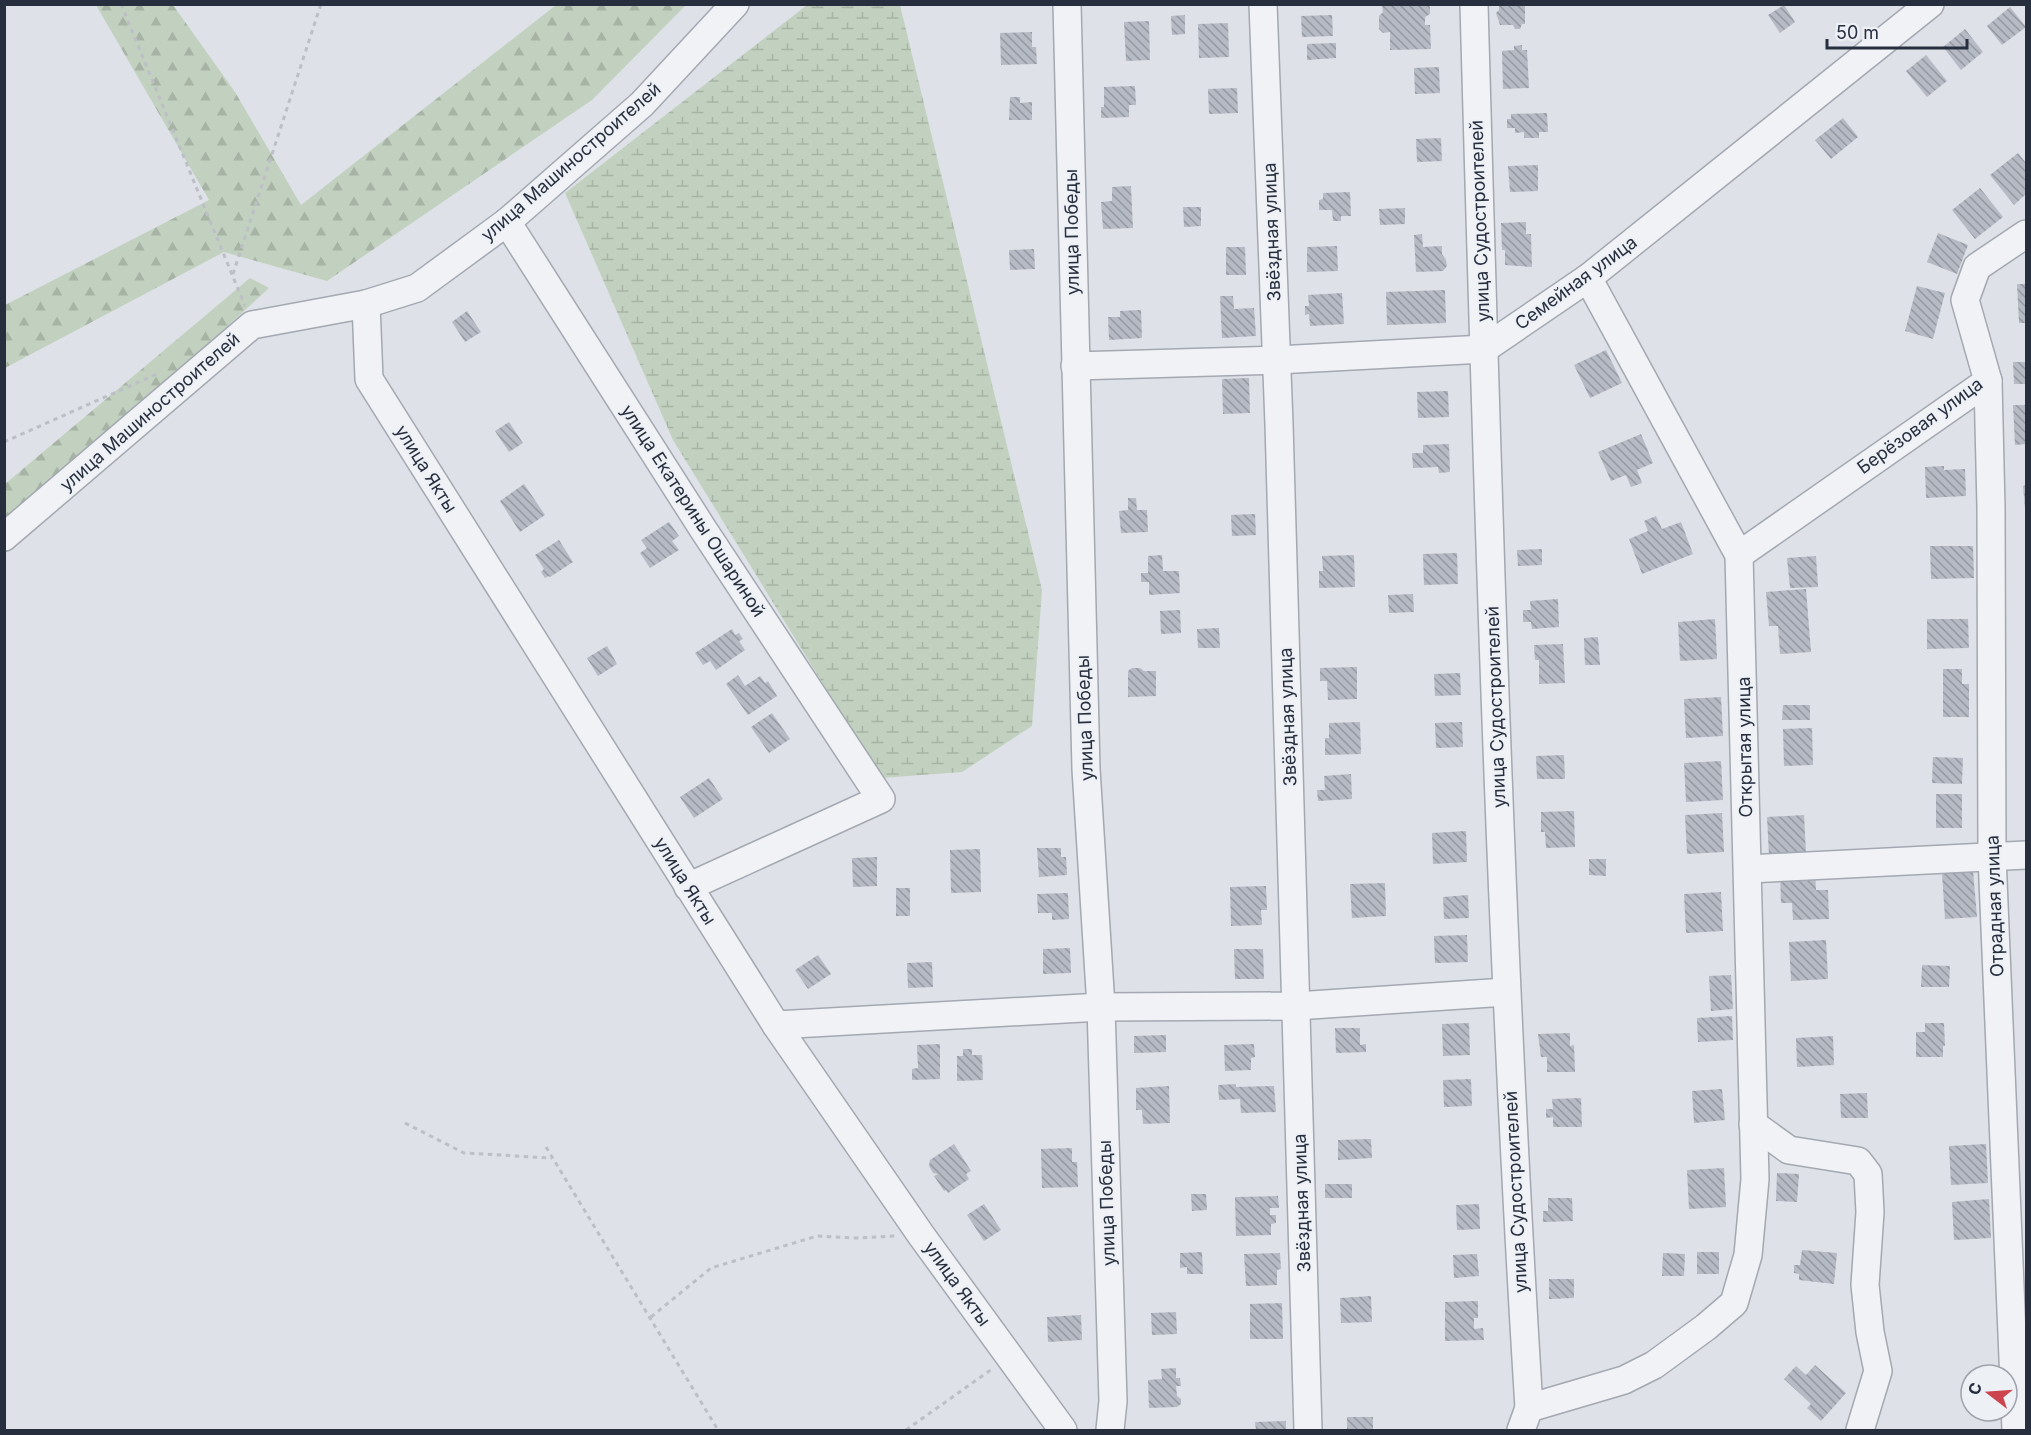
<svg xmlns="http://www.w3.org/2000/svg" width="2031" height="1435" font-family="Inter,sans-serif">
	<defs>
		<pattern id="forest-firs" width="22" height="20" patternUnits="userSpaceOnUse" patternTransform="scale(1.5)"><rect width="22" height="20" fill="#c2d1bf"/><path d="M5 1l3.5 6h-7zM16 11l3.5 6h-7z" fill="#a7b4a5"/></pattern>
		<pattern id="wetland-marsh" width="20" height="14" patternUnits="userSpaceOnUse" patternTransform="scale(1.5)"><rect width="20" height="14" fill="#c2d1bf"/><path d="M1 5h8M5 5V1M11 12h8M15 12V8" fill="none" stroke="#a7b4a5"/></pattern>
		<pattern id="building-back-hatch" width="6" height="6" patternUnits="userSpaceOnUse" patternTransform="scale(1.5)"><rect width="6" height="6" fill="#b5bac4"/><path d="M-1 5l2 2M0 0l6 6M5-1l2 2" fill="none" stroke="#9398a1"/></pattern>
	</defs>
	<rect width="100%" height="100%" fill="#dee1e7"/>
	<g fill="url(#forest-firs)">
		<polygon points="96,5 173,5 235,92 301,205 556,5 686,5 592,100 327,281 224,252 5,368 5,305 209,200"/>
		<polygon points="250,278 269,288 5,530 5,484"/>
	</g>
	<polygon fill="url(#wetland-marsh)" points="807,5 900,5 1042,590 1032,726 962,772 881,778 673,440 565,193"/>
	<g fill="url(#building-back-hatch)">
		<polygon points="1389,4 1427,4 1430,7 1430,14 1425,17 1425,25 1430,25 1431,49 1390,50 1390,32 1383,33 1379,29 1379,16 1383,12 1382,6"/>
		<polygon points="1499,4 1525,4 1525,24 1522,24 1520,29 1515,29 1513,25 1500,25 1496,13 1499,10"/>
		<polygon points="1784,5 1795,22 1780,33 1768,15"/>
		<polygon points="2010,7 2026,27 2002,45 1987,26"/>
		<polygon points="1185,15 1185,34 1172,35 1171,16"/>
		<polygon points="1332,15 1333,36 1302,37 1301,16"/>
		<polygon points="1149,21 1150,60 1126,61 1124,22"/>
		<polygon points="1228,23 1229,57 1199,58 1198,24"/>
		<polygon points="1965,29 1983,52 1961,70 1943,47"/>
		<polygon points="1032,32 1032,47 1036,47 1037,64 1001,65 1000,33"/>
		<polygon points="1336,43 1336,58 1307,60 1307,44"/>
		<polygon points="1522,45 1522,50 1527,50 1529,88 1503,89 1502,51 1514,50 1514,46"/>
		<polygon points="1926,55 1947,81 1927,97 1906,71"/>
		<polygon points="1439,67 1440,93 1415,94 1414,68"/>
		<polygon points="1135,86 1136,105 1129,105 1129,117 1101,118 1101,107 1104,107 1104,87"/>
		<polygon points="1237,88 1238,113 1209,114 1208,89"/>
		<polygon points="1010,97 1020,97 1020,103 1032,102 1032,120 1009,120"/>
		<polygon points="1547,113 1548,132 1539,132 1539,138 1524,138 1524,132 1515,133 1515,128 1507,128 1507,119 1511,119 1511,114"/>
		<polygon points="1843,118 1858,137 1831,159 1815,140"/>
		<polygon points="1441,138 1442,161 1417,162 1416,139"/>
		<polygon points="2018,153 2026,163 2026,194 2014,205 1990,175"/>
		<polygon points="1538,165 1538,191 1510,192 1508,166"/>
		<polygon points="1131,186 1133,228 1103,229 1101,202 1112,201 1112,187"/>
		<polygon points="1980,188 2003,217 1975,239 1952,210"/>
		<polygon points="1350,192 1351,216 1341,216 1341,221 1333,221 1332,210 1319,210 1319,200 1323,199 1323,193"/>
		<polygon points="1183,207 1201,207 1201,226 1184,227"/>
		<polygon points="1405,208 1405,224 1380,225 1379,209"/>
		<polygon points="1526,222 1526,234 1531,234 1532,267 1505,265 1505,250 1502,250 1501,223"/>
		<polygon points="1938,233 1968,245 1957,274 1927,262"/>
		<polygon points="1422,234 1423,247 1442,246 1442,254 1446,260 1447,266 1443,271 1416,272 1414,235"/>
		<polygon points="1337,246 1338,271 1307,272 1307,247"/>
		<polygon points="1226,247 1245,247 1246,275 1226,275"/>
		<polygon points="1034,249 1035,269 1010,270 1009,250"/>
		<polygon points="2017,284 2026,284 2026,323 2019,323"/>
		<polygon points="1917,286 1945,293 1933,339 1905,331"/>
		<polygon points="1445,290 1446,323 1387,325 1386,292"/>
		<polygon points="1342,293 1344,324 1310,326 1309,314 1305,315 1305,306 1309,306 1308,295"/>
		<polygon points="1220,296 1233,296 1234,309 1254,308 1256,336 1222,338"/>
		<polygon points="1141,310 1142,338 1109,340 1108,317 1120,317 1120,311"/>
		<polygon points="467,311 481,332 465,342 452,322"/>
		<polygon points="1606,350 1622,383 1590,398 1574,365"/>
		<polygon points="2013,362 2026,362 2026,384 2014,384"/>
		<polygon points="1249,378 1250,413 1223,414 1222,379"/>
		<polygon points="1448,391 1449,417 1418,418 1417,392"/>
		<polygon points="2013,405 2026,405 2026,444 2015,445"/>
		<polygon points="509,422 523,443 509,452 495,431"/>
		<polygon points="1641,434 1653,463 1637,470 1642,483 1631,487 1626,475 1611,481 1598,452"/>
		<polygon points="1449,444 1450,472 1439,473 1438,467 1413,468 1412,453 1423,453 1423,445"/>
		<polygon points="1944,466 1944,470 1965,469 1966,496 1926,498 1925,467"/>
		<polygon points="524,484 545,515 520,532 500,501"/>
		<polygon points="2026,485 2026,509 2025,509 2023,486"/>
		<polygon points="1128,498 1136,498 1137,510 1147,510 1148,532 1121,533 1119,511 1128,510"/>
		<polygon points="1255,514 1256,535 1232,536 1231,515"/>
		<polygon points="1656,516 1662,529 1681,522 1693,554 1642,574 1629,539 1648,531 1644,521"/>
		<polygon points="669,522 679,536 672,541 679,550 650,568 640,553 647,548 641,540"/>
		<polygon points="559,540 573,562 550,577 549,576 545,578 541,572 544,569 535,555"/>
		<polygon points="1930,546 1973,546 1974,578 1931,579"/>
		<polygon points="1542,549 1542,565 1518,566 1517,550"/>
		<polygon points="1457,553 1458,584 1424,585 1423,554"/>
		<polygon points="1162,555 1163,571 1179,571 1180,593 1149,595 1149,582 1141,582 1141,573 1148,573 1148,556"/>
		<polygon points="1354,555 1355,587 1319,588 1319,571 1323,571 1322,556"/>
		<polygon points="1816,556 1818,587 1790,588 1787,558"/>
		<polygon points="1806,589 1811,652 1780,654 1778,626 1769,626 1766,592"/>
		<polygon points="1413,594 1414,612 1389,613 1388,595"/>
		<polygon points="1558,599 1559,627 1532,629 1531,622 1523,622 1523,610 1531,610 1530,601"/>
		<polygon points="1180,610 1181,633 1161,634 1160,611"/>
		<polygon points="1715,619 1717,659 1680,661 1678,622"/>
		<polygon points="1927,619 1968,619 1969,648 1927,649"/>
		<polygon points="1219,628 1220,648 1198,648 1197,629"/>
		<polygon points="732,629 735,635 739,633 743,639 739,641 745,650 716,670 710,661 703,665 695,653"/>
		<polygon points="1598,637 1600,665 1585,665 1584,638"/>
		<polygon points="1563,644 1565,683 1539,684 1539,660 1535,660 1534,645"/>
		<polygon points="607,646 617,664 598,676 587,658"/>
		<polygon points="1357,667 1357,699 1328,700 1327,681 1320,681 1320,668"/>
		<polygon points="1132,668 1140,668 1144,671 1156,671 1156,696 1128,697 1128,671"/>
		<polygon points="1943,669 1962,669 1962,684 1969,684 1969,717 1943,717"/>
		<polygon points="1460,673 1461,695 1435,696 1434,674"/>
		<polygon points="738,675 745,686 760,676 765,683 768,681 777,696 748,715 726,684"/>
		<polygon points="1721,697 1723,736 1686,738 1684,699"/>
		<polygon points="1783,705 1810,705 1810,720 1782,720"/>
		<polygon points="772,713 790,739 769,753 751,727"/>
		<polygon points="1360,722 1361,754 1325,755 1325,738 1329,738 1329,723"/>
		<polygon points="1462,722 1463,747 1436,748 1435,723"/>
		<polygon points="1812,728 1813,765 1784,766 1783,729"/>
		<polygon points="1564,755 1565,779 1537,779 1536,756"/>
		<polygon points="1933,757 1963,758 1962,784 1932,783"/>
		<polygon points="1721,761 1723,800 1686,802 1684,763"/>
		<polygon points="1351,774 1352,799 1318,801 1317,790 1325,790 1324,776"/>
		<polygon points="709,778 723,799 694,818 680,797"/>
		<rect x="1936" y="794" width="26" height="34"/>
		<polygon points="1574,811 1575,847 1546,848 1545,832 1541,832 1541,812"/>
		<polygon points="1722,813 1724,852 1687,854 1685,815"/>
		<polygon points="1804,815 1806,854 1769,856 1767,817"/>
		<polygon points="1466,831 1467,862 1433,864 1432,833"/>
		<polygon points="1037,848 1061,848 1061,857 1066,857 1067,875 1039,877"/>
		<polygon points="980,849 981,892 951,893 950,850"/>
		<polygon points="877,857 877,886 853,887 852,858"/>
		<polygon points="1589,859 1606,859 1606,876 1589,875"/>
		<polygon points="1973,871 1977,917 1945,919 1942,873"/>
		<polygon points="1815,872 1816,890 1828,890 1829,919 1793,920 1792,903 1781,903 1780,873"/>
		<polygon points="1385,883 1386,916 1352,918 1350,884"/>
		<polygon points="1266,886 1267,910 1261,910 1262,925 1231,926 1230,887"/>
		<rect x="896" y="888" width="14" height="28"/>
		<polygon points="1721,892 1723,931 1686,933 1684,894"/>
		<polygon points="1068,893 1069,919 1052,920 1052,913 1038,913 1037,894"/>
		<polygon points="1468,895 1469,918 1444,919 1443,897"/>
		<polygon points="1467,935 1468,962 1435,963 1434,936"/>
		<polygon points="1826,940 1828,979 1791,981 1789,942"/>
		<polygon points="1070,948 1071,973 1043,974 1043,949"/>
		<polygon points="1234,949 1263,949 1264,979 1235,979"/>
		<polygon points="818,955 831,974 808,989 795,970"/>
		<polygon points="932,962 933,987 908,988 907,963"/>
		<polygon points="1922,965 1950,966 1949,987 1921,987"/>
		<polygon points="1731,975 1733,1009 1711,1011 1709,976"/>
		<polygon points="1732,1016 1733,1040 1698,1042 1697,1018"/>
		<polygon points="1469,1023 1470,1055 1443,1056 1442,1024"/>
		<polygon points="1925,1023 1944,1023 1945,1046 1943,1046 1943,1057 1916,1057 1916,1032 1925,1032"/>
		<polygon points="1335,1028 1360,1028 1360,1045 1366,1044 1366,1052 1336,1053"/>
		<polygon points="1570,1033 1570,1046 1574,1045 1575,1072 1547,1072 1547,1057 1541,1057 1538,1034"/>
		<polygon points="1166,1035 1166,1052 1134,1053 1134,1036"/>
		<polygon points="1833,1036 1834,1065 1797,1067 1796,1038"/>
		<polygon points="940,1044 940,1079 912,1080 912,1069 918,1068 917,1045"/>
		<polygon points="1254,1044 1255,1057 1251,1058 1251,1070 1225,1071 1224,1045"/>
		<polygon points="963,1049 972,1049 972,1055 982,1055 983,1080 957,1081 957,1056 963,1056"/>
		<polygon points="1471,1079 1472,1106 1444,1107 1443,1080"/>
		<polygon points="1236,1084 1236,1087 1274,1086 1276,1112 1241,1113 1240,1099 1219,1100 1218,1085"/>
		<polygon points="1169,1086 1170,1123 1143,1124 1142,1110 1136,1110 1136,1088"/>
		<polygon points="1722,1089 1725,1120 1694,1123 1692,1091"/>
		<polygon points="1867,1093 1868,1118 1841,1118 1840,1094"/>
		<polygon points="1581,1098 1582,1127 1553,1127 1553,1117 1546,1118 1546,1109 1553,1109 1552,1099"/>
		<polygon points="1371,1139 1372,1158 1338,1160 1338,1140"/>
		<polygon points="954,1144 971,1171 966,1174 969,1179 948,1193 946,1190 944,1191 934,1176 938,1174 933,1173 929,1166 930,1160"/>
		<polygon points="1986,1144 1988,1183 1951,1185 1949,1146"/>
		<polygon points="1072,1148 1072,1162 1077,1162 1078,1187 1042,1188 1041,1149"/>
		<polygon points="1724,1168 1726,1207 1689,1209 1687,1170"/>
		<polygon points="1777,1173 1799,1174 1797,1202 1776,1201"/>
		<rect x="1325" y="1184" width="27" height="14"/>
		<polygon points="1191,1194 1206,1194 1207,1210 1192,1211"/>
		<polygon points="1278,1196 1279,1208 1270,1208 1270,1215 1276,1215 1276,1223 1271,1224 1271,1235 1236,1236 1235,1197"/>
		<polygon points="1548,1198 1572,1198 1573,1221 1543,1222 1543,1211 1548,1211"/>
		<polygon points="1989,1199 1991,1238 1954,1240 1952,1202"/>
		<polygon points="984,1204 1001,1230 984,1241 967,1215"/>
		<polygon points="1479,1204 1480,1229 1457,1230 1456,1205"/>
		<polygon points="1802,1250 1837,1253 1834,1284 1799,1280 1799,1274 1794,1273 1794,1265 1800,1265"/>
		<polygon points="1202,1252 1203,1274 1187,1274 1187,1267 1180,1268 1180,1253"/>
		<rect x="1697" y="1252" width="22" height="22"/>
		<polygon points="1280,1253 1281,1269 1277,1270 1277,1285 1246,1286 1244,1254"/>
		<polygon points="1663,1253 1685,1254 1684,1276 1662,1276"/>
		<polygon points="1477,1254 1479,1276 1454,1278 1453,1255"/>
		<polygon points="1549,1279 1574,1279 1574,1298 1549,1299"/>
		<polygon points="1371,1296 1372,1322 1341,1323 1340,1298"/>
		<polygon points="1478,1301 1478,1318 1474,1318 1474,1329 1483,1328 1484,1340 1445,1341 1445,1302"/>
		<polygon points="1282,1303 1283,1339 1250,1339 1250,1304"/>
		<polygon points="1176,1312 1177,1334 1152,1335 1151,1313"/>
		<polygon points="1081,1315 1082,1340 1048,1342 1047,1317"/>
		<polygon points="1815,1365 1846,1393 1821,1421 1807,1408 1811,1404 1784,1379 1796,1366 1806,1375"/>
		<polygon points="1176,1368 1176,1378 1180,1378 1181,1386 1176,1386 1177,1396 1181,1399 1181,1404 1177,1407 1149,1408 1148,1380 1162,1379 1161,1369"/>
		<rect x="1347" y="1417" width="26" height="13"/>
		<polygon points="1286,1421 1286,1430 1256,1430 1255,1422"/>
	</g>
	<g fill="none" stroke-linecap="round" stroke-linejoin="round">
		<defs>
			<g id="minor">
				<polyline points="1067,4 1086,769 1101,1007 1113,1401 1110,1430"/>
				<polyline points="1263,4 1279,424 1308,1430"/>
				<path d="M1474,4C1487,473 1500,941 1529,1408"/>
				<polyline points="507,222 703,529 881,799 688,887"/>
				<polyline points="366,304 369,379 776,1025 921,1235 1063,1430"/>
				<polyline points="1075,366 1277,360 1484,349 1588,278 1930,4"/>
				<polyline points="1988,381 1991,508 1992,856 2016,1430"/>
				<polyline points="4,537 252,325 366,304 417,288 507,222 642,104 735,4"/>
				<polyline points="1739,555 1988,381 1965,300 1977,267 2026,234"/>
				<polyline points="1748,869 2026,855"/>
				<polyline points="776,1025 1101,1007 1296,1006 1506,992"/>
				<polyline points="1753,1124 1789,1150 1858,1161 1868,1174 1870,1212 1865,1285 1870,1332 1878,1371 1860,1430"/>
				<polyline points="1521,1430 1529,1408 1624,1380 1654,1365 1706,1327 1734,1303 1748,1255 1755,1179 1739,555 1588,278"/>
			</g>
		</defs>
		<use href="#minor" stroke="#a3a8b1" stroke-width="30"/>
		<g stroke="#bcbfc6" stroke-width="3" stroke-dasharray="4.5 4.5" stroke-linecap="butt">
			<polyline points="121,4 245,306"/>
			<polyline points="233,274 321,4"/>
			<polyline points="4,442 159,373"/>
			<polyline points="405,1123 464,1153 552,1158"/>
			<polyline points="546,1147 718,1430"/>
			<polyline points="651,1317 711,1268 817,1236 856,1238 895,1236"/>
			<polyline points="906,1430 992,1369"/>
		</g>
		<use href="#minor" stroke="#f0f2f6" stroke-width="27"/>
	</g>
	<g text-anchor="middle" stroke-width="4.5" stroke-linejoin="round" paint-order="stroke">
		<g font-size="18" fill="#272e3e" stroke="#edf0f5">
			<text transform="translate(571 162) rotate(-41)" y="6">улица Машиностроителей</text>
			<text transform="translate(1480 221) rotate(-92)" y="6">улица Судостроителей</text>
			<text transform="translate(1072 232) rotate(-91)" y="6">улица Победы</text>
			<text transform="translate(1272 232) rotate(-92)" y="6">Звёздная улица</text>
			<text transform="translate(1576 283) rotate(-36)" y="6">Семейная улица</text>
			<text transform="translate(150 412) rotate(-41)" y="6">улица Машиностроителей</text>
			<text transform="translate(1920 426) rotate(-36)" y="6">Берёзовая улица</text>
			<text transform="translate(426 469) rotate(58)" y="6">улица Якты</text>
			<text transform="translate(693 511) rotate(57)" y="6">улица Екатерины Ошариной</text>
			<text transform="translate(1496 707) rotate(-92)" y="6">улица Судостроителей</text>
			<text transform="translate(1288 717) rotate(-92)" y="6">Звёздная улица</text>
			<text transform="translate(1085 718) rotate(-92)" y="6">улица Победы</text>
			<text transform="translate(1745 747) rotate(-91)" y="6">Открытая улица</text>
			<text transform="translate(685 881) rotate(58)" y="6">улица Якты</text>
			<text transform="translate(1995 906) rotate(-92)" y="6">Отрадная улица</text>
			<text transform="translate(1516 1192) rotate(-93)" y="6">улица Судостроителей</text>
			<text transform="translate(1107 1203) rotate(-92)" y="6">улица Победы</text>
			<text transform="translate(1302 1203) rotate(-92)" y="6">Звёздная улица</text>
			<text transform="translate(957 1284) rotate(54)" y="6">улица Якты</text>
		</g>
	</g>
	<rect width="2031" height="1435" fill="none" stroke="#272e3e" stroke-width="12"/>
	<g transform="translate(1989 1393) rotate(287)"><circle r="28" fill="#edf0f5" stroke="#9ea2ac" stroke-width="1.5"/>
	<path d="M0-4.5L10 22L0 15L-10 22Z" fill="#cb444e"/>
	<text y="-9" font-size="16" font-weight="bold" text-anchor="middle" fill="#272e3e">С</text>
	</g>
	<path d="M1827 39v9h140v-9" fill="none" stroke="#272e3e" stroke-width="3"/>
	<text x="1836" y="39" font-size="18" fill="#272e3e" stroke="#edf0f5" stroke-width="4.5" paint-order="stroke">50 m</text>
</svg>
